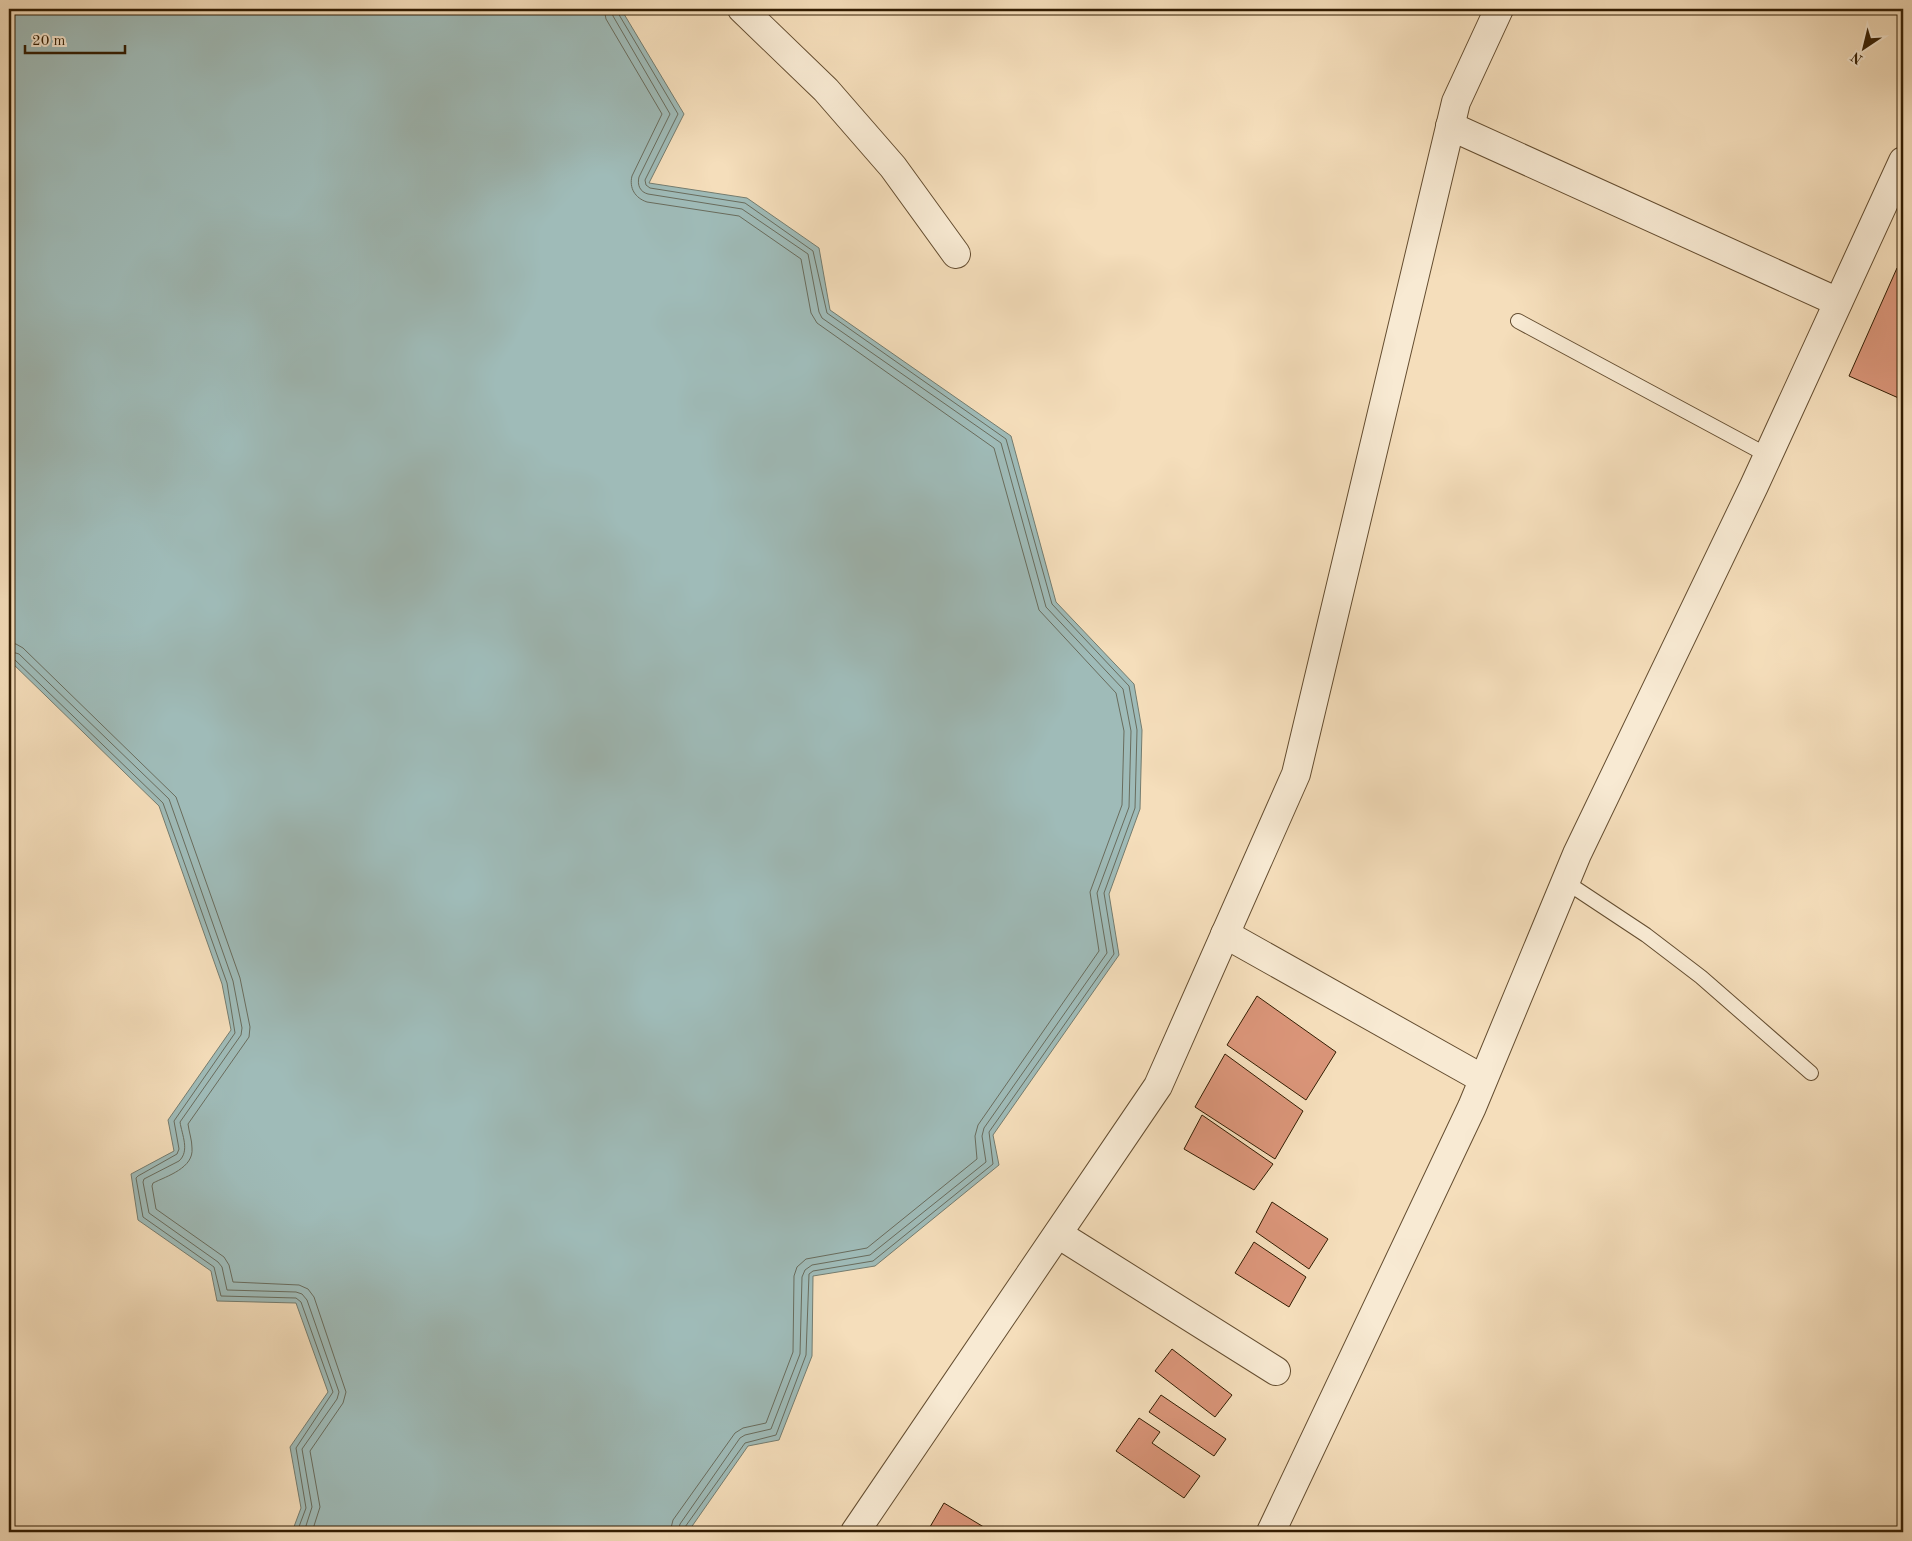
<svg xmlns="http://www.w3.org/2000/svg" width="1912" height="1541" font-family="'Old Standard TT',serif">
	<rect width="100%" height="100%" fill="#f5debb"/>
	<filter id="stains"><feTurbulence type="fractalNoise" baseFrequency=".004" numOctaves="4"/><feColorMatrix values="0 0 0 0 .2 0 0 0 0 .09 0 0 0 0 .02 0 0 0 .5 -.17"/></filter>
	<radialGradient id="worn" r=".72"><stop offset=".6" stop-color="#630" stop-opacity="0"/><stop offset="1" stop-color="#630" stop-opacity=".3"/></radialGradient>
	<polygon fill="#9fbbb8" stroke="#747c6f" points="9,9 621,9 684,114 649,183 747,198 819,248 830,310 1011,436 1056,602 1134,684 1142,730 1140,809 1109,894 1119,955 993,1135 999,1165 875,1266 813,1276 812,1356 779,1440 748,1446 688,1532 292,1532 301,1508 290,1447 328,1392 296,1303 217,1301 211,1271 138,1220 131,1174 174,1151 168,1120 231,1030 222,984 159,806 9,660"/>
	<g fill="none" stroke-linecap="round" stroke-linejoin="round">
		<g stroke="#696c5d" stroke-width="1">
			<path d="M604,9L606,19L662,114L632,176C629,188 635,198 647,202L739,216L801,259L811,313L817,323L994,448L1039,610L1116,693L1124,731L1122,805L1090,892L1099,951L978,1125L975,1136L977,1159L867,1248L806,1259L797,1267L794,1276L793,1352L766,1423L743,1428L735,1433L673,1520L670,1532"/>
			<path d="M611,9L613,16L670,114L639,177C637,185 640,192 648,194L742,209L808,254L819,312L822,318L1001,443L1046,607L1123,689L1131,731L1129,807L1097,893L1107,953L984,1128L982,1136L986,1162L870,1255L812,1265L805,1270L802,1277L800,1354L771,1429L745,1435L740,1438L680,1524L678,1532"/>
			<polyline points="617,9 618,13 678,114 645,180 646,185 650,188 745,203 813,251 827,313 1006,439 1052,604 1129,686 1137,730 1135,808 1104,893 1114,954 989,1132 993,1164 873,1261 813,1271 809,1274 806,1355 776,1435 745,1443 685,1527 684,1532"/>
			<path d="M9,643L16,644L23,648L176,797L240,978L250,1027L249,1037L188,1124C189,1132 192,1140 192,1148C194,1168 167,1176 153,1183L152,1186L156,1209L224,1257L229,1265L233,1282L299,1285L308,1289L314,1297L346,1392L343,1403L310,1451L320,1507L312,1532"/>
			<path d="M9,651L19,654L169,799L233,981L242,1028L241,1035L180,1122C182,1135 190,1151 179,1161L144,1179L143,1182L149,1213L218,1262L222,1267L227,1290L296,1292L302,1294L307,1300L339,1392L337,1399L302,1449L312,1507L304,1532"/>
			<polyline points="9,657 14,659 163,803 227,983 235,1033 174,1121 179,1149 177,1154 138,1176 136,1178 143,1217 214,1267 221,1296 296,1298 301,1302 333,1392 296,1448 306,1508 297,1532"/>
		</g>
	</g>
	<g fill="#da9579" stroke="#331d02">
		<polygon points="1897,268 1903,271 1903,400 1849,376"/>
		<polygon points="1257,996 1336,1052 1306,1100 1227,1045"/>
		<polygon points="1225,1054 1303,1111 1275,1159 1195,1107"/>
		<polygon points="1202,1115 1273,1164 1254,1190 1184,1149"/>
		<polygon points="1272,1202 1328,1239 1309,1269 1256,1232"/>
		<polygon points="1254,1242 1306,1277 1289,1307 1235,1273"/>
		<polygon points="1172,1349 1232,1395 1215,1417 1155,1371"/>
		<polygon points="1161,1395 1226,1439 1214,1456 1149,1412"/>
		<polygon points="1139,1418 1160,1432 1152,1443 1200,1476 1184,1498 1116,1451"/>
		<polygon points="944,1503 992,1532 927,1532"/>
	</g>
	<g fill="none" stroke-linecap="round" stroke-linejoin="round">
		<defs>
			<g id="service">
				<polyline points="1518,321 1767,455"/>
				<polyline points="1566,882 1646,935 1701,977 1811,1073"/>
			</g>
			<g id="minor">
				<polyline points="742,9 826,90 893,167 956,254"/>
				<polyline points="1450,126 1838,302"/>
				<polyline points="1225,934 1483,1079"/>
				<polyline points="1058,1234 1276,1371"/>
				<polyline points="855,1532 1158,1086 1296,774 1456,102 1499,9"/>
				<polyline points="1271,1532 1472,1107 1577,854 1754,486 1903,161"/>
			</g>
		</defs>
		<use href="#service" stroke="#644d30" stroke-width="16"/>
		<use href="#minor" stroke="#644d30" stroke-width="30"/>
		<use href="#service" stroke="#f8ead3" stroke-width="14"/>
		<use href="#minor" stroke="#f8ead3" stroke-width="28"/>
	</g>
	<rect width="1912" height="1541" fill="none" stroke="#f5debb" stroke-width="30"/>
	<rect x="10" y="10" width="1892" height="1521" fill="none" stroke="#331d02" stroke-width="2.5"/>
	<rect x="15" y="15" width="1882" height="1511" fill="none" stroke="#331d02"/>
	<g transform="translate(1864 48) rotate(215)" stroke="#f8ead3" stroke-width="4" paint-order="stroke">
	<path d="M0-4L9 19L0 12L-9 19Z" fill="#331d02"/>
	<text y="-8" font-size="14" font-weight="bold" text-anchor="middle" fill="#331d02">N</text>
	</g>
	<path d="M25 45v8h100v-8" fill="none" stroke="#331d02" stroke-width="2.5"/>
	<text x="32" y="45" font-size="15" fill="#331d02" stroke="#f8ead3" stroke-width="4" paint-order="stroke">20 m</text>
	<rect width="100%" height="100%" filter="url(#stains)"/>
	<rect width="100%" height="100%" fill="url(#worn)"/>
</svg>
